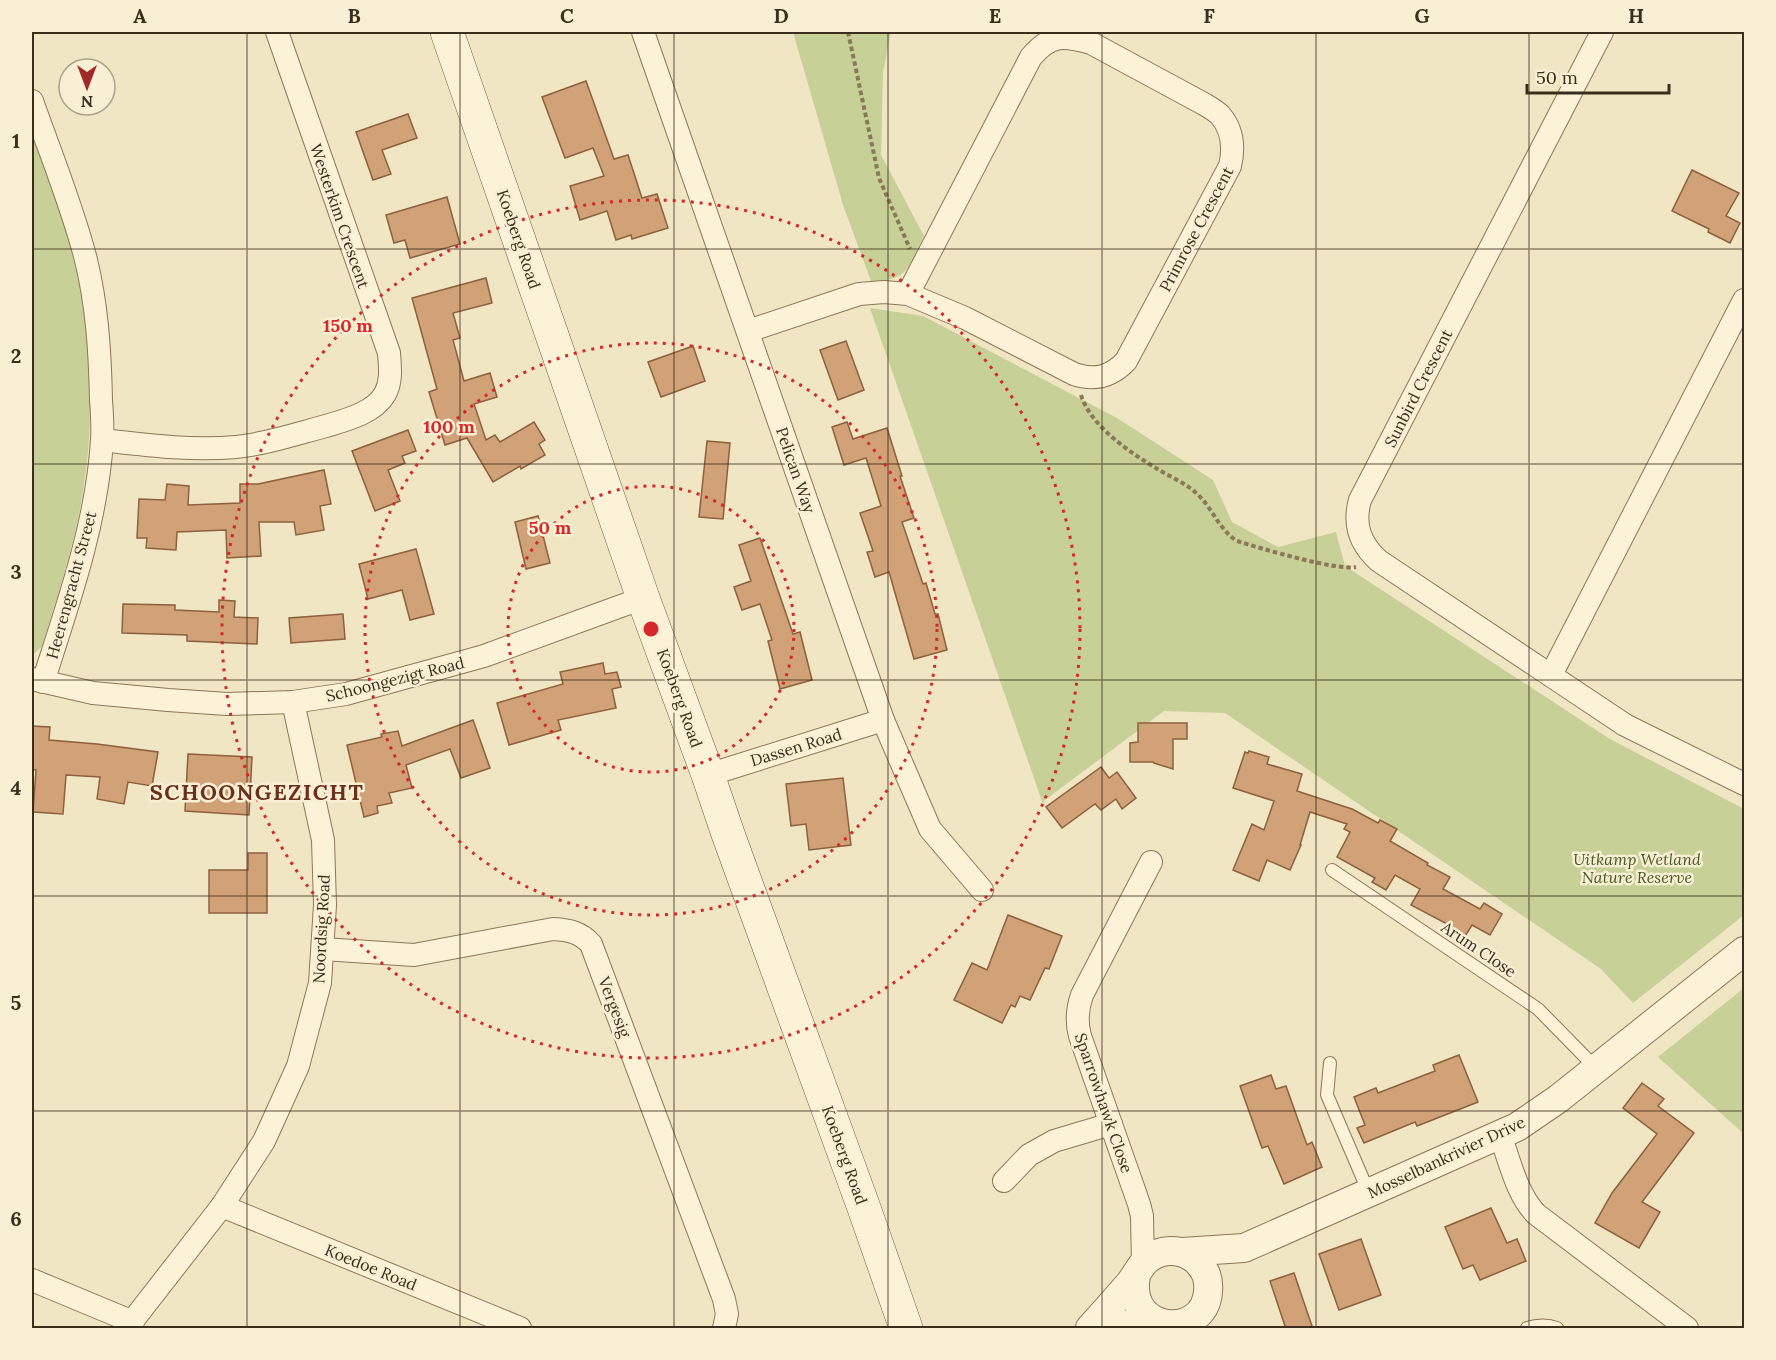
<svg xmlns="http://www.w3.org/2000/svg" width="1776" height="1360" font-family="Lora,serif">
	<rect width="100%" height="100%" fill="#f1e6c4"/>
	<g fill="#c6d097">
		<path d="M793,32H891L883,72L881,155L924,236C908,266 910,281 871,281L843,205Z"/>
		<path d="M32,131C46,172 61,211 72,253C95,338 96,432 78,519C69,562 55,604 42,646L32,656Z"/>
		<polygon points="870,308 923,316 1117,418 1213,480 1232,522 1278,547 1336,532 1345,566 1610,739 1744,809 1744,915 1633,1003 1601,969 1225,713 1164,711 1045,800 1043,804"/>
		<polygon points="1744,988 1744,1134 1658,1057"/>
	</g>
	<g fill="#d1a178" stroke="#8d613d" stroke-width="1.5">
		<polygon points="586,81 614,159 628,155 642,198 657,194 668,228 632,239 631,235 616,240 607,211 580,220 570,186 604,176 593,148 565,158 542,97"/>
		<polygon points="408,114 417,138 382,150 391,174 373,180 356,132"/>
		<polygon points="1692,170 1739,193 1726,216 1740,223 1730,243 1708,232 1709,229 1672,211"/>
		<polygon points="447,197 460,244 410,258 405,240 394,243 386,215"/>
		<polygon points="486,278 492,303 453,313 460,338 453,340 464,381 490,373 497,397 474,404 486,440 495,435 500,442 534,422 545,440 539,444 545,455 521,469 520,466 493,482 467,438 445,445 429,392 437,389 412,298"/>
		<polygon points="846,341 864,390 838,400 820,350"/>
		<polygon points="693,346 705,381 661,397 648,362"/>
		<polygon points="847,422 853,439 887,428 902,476 900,476 914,518 902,522 923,584 926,583 935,614 938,614 947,650 914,659 889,572 875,577 867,552 873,551 860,513 881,506 866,458 844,465 832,427"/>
		<polygon points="408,430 416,451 402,456 405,463 388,470 400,501 375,511 352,451"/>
		<polygon points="707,441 730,443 723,519 699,517"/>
		<polygon points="324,470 331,504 320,506 324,530 296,535 294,522 259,522 261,556 227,558 226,530 177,532 176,550 146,548 147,538 137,538 139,499 165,500 167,484 189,486 188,505 240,503 240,484 258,484"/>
		<polygon points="538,516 550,563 526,569 515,522"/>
		<polygon points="760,538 793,634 800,632 812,680 780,689 768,641 772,640 760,604 742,610 734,587 751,581 739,545"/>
		<polygon points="416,549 434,614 410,620 402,590 368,599 359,564"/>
		<polygon points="219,600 235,601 234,617 258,618 257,644 187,641 187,635 122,633 123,604 175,605 175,610 219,612"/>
		<polygon points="343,614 345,639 291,643 289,618"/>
		<polygon points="603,663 605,674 617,672 621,687 612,689 616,708 558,720 561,730 509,745 497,703 563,684 560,672"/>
		<polygon points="473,720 490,768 461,778 450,749 406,765 412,788 389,793 392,803 377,806 378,813 364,817 347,745 382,737 381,734 398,731 402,746"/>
		<polygon points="1138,723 1187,723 1187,739 1173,739 1173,769 1154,763 1153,762 1130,762 1130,743 1138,742"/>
		<polygon points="32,726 50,727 49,740 97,744 158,752 152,786 128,782 124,804 97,799 100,777 66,775 63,814 33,812 36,770 32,769"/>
		<polygon points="1249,751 1269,757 1267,764 1302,774 1297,791 1352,809 1378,823 1380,820 1397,829 1390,841 1428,863 1427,865 1450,877 1443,889 1480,909 1484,903 1502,914 1490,935 1472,925 1464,938 1449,930 1451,926 1411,905 1420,889 1395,875 1386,890 1372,882 1375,878 1337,857 1350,832 1344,829 1347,824 1310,812 1300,845 1301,845 1290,870 1267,860 1259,881 1233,870 1252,824 1264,830 1274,801 1233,788 1245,752 1248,753"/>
		<polygon points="188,754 252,757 249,815 185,811"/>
		<polygon points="1101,767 1109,778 1117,772 1136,798 1122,809 1116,799 1101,810 1095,804 1062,828 1046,807"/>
		<polygon points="843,778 851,845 809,850 806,824 791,826 786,784"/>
		<polygon points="248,853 267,853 267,913 209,913 209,870 248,870"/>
		<polygon points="1008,915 1062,936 1049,969 1045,968 1030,1000 1020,996 1015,1007 1011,1005 1002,1023 954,1000 972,963 987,970"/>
		<polygon points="1459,1055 1478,1102 1417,1126 1415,1122 1364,1143 1357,1128 1365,1125 1354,1097 1376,1088 1378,1093 1435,1071 1433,1065"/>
		<polygon points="1271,1075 1276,1089 1286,1086 1307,1145 1312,1142 1322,1167 1284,1184 1268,1146 1262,1148 1240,1086"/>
		<polygon points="1642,1083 1664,1099 1658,1106 1694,1133 1642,1202 1660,1212 1639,1248 1595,1223 1612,1193 1657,1134 1623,1108"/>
		<polygon points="1491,1208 1507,1243 1517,1239 1526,1261 1480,1280 1473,1265 1463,1269 1445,1227"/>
		<polygon points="1361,1239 1381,1295 1339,1310 1319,1254"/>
		<polygon points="1294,1273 1313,1329 1286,1329 1270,1281"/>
	</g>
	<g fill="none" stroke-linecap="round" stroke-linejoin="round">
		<defs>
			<g id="service">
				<polyline points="1332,870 1538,1009 1596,1068"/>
				<polyline points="1330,1063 1327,1095 1369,1193"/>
				<path d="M1527,1328C1537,1325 1546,1324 1557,1328"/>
			</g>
			<g id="minor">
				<polyline points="643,32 883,720 930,829 982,890"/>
				<path d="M1602,32L1360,500C1353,525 1360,544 1379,561L1625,725L1744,784"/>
				<path d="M32,101C50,152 71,203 85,256C97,303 100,351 101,400C102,413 103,427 102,440C97,523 68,604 43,682"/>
				<path d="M748,331L859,294L884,292L908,294L965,318L1074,374C1095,381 1111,377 1126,361L1230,166C1234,149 1233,130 1220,115C1216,111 1209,107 1204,104L1091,43C1063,35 1051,34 1031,57L908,294"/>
				<path d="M102,440C146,445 191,451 236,447C266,444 296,434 326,426C346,420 374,413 385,394C392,381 390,367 389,353L277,32"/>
				<polyline points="1551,675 1744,300"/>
				<polyline points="32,679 93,693 168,700 227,704 293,702 346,694 484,656 643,598"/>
				<polyline points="708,775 883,720"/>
				<path d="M323,949L414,955L553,929C569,930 580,932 591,944L724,1299L727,1314L724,1328"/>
				<path d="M1500,1135C1510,1161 1516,1193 1536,1214L1687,1328"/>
				<polyline points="1004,1181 1029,1155 1054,1141 1111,1124"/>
				<polyline points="222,1206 520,1328"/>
				<path d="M1143,1264L1142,1216L1139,1204L1080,1036C1076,1021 1077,1009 1082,995L1151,862"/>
				<polyline points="32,1280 133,1322"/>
				<polyline points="127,1328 222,1206 264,1141 298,1066 320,983 325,905 323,840 293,702"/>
			</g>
			<g id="tertiary">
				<polyline points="1182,1252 1244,1248 1517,1127 1558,1099 1744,951"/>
				<path d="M1090,1328C1103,1314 1116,1299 1129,1284C1136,1276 1140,1265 1148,1259C1164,1246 1189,1249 1201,1266C1207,1273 1209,1282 1208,1292C1204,1340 1125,1334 1136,1276"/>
				<polyline points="1099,1328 1155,1321"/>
			</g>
			<polyline id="secondary" points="447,32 643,598 708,775 728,834 864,1208 906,1328"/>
		</defs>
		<use href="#service" stroke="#8d7759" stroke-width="14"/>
		<use href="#minor" stroke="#8d7759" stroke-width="24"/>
		<use href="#tertiary" stroke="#8d7759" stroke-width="30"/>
		<use href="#secondary" stroke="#6f583c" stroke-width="34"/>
		<g stroke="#8d7759" stroke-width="4" stroke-dasharray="4.5 3" stroke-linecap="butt">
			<polyline points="848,32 879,178 910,249"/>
			<path d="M1081,395C1091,427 1131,453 1159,470C1171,477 1185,483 1195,492C1212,506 1218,529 1237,541C1259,548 1337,571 1356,567"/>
		</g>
		<use href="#service" stroke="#fbf2d8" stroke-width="12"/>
		<use href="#minor" stroke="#fbf2d8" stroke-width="22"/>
		<use href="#tertiary" stroke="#fbf2d8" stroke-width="28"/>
		<use href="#secondary" stroke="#fbf2d8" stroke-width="33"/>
	</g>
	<path fill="none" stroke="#3c2e1e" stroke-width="1.5" stroke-opacity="0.55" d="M247,32V1328M460,32V1328M674,32V1328M888,32V1328M1102,32V1328M1316,32V1328M1529,32V1328M32,249H1744M32,464H1744M32,680H1744M32,896H1744M32,1111H1744"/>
	<g fill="none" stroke="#d62828" stroke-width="3" stroke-dasharray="3 6">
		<circle cx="651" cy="629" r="143"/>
		<circle cx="651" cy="629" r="286"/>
		<circle cx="651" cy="629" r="429"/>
	</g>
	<g text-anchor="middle" stroke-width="5" stroke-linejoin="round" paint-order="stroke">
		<g font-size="16" fill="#3c2e1e" stroke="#f8efd4">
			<text transform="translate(340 216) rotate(71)" y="6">Westerkim Crescent</text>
			<text transform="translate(1196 229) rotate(-62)" y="6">Primrose Crescent</text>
			<text transform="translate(519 239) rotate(71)" y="6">Koeberg Road</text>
			<text transform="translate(1418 388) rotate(-63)" y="6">Sunbird Crescent</text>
			<text transform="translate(796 470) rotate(71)" y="6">Pelican Way</text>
			<text transform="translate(71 585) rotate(-75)" y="6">Heerengracht Street</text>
			<text transform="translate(395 679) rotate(-14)" y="6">Schoongezigt Road</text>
			<text transform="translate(680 698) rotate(70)" y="6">Koeberg Road</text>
			<text transform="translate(796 747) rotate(-17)" y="6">Dassen Road</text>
			<text transform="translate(321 929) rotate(-87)" y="6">Noordsig Road</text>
			<text transform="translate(1479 949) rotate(34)" y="6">Arum Close</text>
			<text transform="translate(615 1007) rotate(69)" y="6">Vergesig</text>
			<text transform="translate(1104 1103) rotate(71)" y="6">Sparrowhawk Close</text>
			<text transform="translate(845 1155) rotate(70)" y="6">Koeberg Road</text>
			<text transform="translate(1446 1157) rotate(-25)" y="6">Mosselbankrivier Drive</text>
			<text transform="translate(371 1267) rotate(22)" y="6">Koedoe Road</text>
		</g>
		<g font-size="16" font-style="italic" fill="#495a23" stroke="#f8efd4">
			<text x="1637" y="865">Uitkamp Wetland<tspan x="1637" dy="18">Nature Reserve</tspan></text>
		</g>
		<g font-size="22" font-weight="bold" letter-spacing="1.5" fill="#6b2f1b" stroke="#f8efd4">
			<text x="257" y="800">SCHOONGEZICHT</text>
		</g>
	</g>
	<circle cx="651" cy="629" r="9" fill="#d62828" stroke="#f8efd4" stroke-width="3"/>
	<g font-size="18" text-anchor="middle" font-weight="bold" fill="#d62828" stroke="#f8efd4" stroke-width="5" stroke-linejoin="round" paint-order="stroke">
		<text x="348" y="332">150 m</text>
		<text x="449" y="433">100 m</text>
		<text x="550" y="534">50 m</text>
	</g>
	<rect width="1776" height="1360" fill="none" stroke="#f8efd4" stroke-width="66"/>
	<g transform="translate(87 87) rotate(180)"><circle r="28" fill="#f8efd4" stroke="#ada28b" stroke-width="1.5"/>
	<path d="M0-4.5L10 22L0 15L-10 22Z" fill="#a02a25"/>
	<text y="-9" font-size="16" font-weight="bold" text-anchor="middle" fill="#3c2e1e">N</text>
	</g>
	<path d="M1527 84v9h142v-9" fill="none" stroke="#3c2e1e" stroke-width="3"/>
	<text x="1536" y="84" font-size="18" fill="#3c2e1e" stroke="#f8efd4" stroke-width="4.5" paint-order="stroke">50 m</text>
	<rect x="33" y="33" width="1710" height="1294" fill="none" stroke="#3c2e1e" stroke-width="2"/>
	<g font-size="20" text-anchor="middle" font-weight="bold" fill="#3c2e1e">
		<text x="140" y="23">A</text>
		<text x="354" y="23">B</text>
		<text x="567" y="23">C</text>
		<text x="781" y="23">D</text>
		<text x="995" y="23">E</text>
		<text x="1209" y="23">F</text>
		<text x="1422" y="23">G</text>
		<text x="1636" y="23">H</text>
		<text x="16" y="148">1</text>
		<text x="16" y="363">2</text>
		<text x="16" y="579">3</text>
		<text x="16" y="795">4</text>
		<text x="16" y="1010">5</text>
		<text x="16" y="1226">6</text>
	</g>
</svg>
